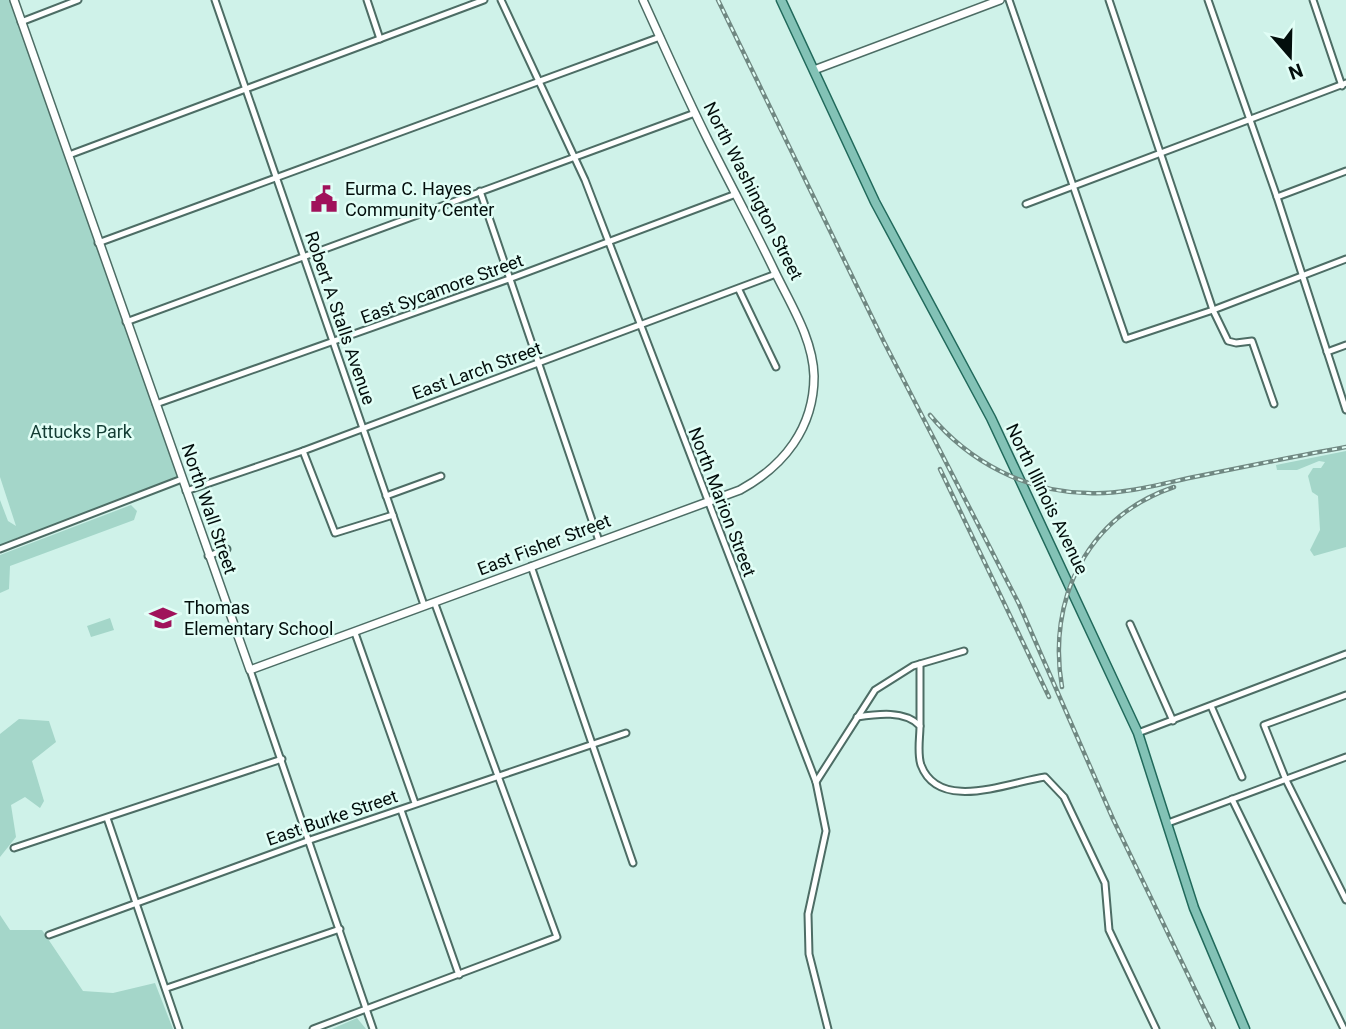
<svg xmlns="http://www.w3.org/2000/svg" width="1346" height="1029" font-family="Roboto,sans-serif">
	<rect width="100%" height="100%" fill="#cff2e9"/>
	<g fill="#a4d6c9">
		<polygon points="0,0 15,0 182,479 21,541 19,537 0,546 0,500 8,521 16,526 0,477"/>
		<polygon points="1346,451 1346,547 1314,556 1310,550 1320,530 1318,496 1312,492 1308,476 1313,468 1321,468 1325,462 1319,461 1297,470 1277,470 1276,465"/>
		<polygon points="131,505 137,511 134,520 10,566 9,589 0,593 0,555"/>
		<polygon points="110,618 114,630 91,637 87,626"/>
		<polygon points="19,719 49,721 56,742 32,761 44,801 40,808 25,797 11,805 16,837 0,857 0,734"/>
		<polygon points="0,915 10,930 42,930 83,991 113,993 155,983 173,1029 0,1029"/>
		<polygon points="357,1018 366,1029 332,1029"/>
	</g>
	<g fill="none" stroke-linecap="round" stroke-linejoin="round">
		<defs>
			<g id="street">
				<polyline points="215,0 424,605"/>
				<polyline points="367,0 380,39"/>
				<polyline points="501,0 585,180 816,782 826,831 808,914 809,954 828,1029"/>
				<polyline points="1009,0 1126,339 1213,310 1346,259"/>
				<polyline points="1109,0 1213,310 1228,341 1236,343 1252,341 1274,404"/>
				<polyline points="1208,0 1277,197 1346,410"/>
				<polyline points="1313,0 1342,86"/>
				<polyline points="21,22 78,0"/>
				<polyline points="69,155 484,0"/>
				<polyline points="480,191 599,541"/>
				<polyline points="1277,197 1346,171"/>
				<polyline points="1026,204 1346,83"/>
				<polyline points="98,243 660,37"/>
				<polyline points="739,290 776,367"/>
				<polyline points="126,322 695,113"/>
				<polyline points="1327,352 1346,345"/>
				<polyline points="156,404 509,279 736,194"/>
				<polyline points="303,451 335,533 393,515"/>
				<polyline points="186,491 303,451 776,274"/>
				<polyline points="386,496 441,476"/>
				<polyline points="0,549 182,479"/>
				<polyline points="208,556 227,549"/>
				<polyline points="531,566 633,863"/>
				<polyline points="1130,624 1173,721"/>
				<polyline points="355,633 415,803"/>
				<polyline points="920,664 920,726"/>
				<polyline points="250,670 373,1029"/>
				<polyline points="1346,695 1264,725 1286,780 1346,900"/>
				<polyline points="1211,706 1242,777"/>
				<path d="M857,717C877,714 905,710 920,726C920,738 917,753 921,765C939,813 1009,782 1045,777L1064,797L1105,883L1109,930L1156,1029"/>
				<polyline points="1138,733 1346,654"/>
				<polyline points="816,782 875,690 913,666 964,651"/>
				<polyline points="1232,799 1344,1029"/>
				<polyline points="401,810 459,975"/>
				<polyline points="107,818 179,1029"/>
				<polyline points="1168,823 1346,757"/>
				<polyline points="14,848 282,759"/>
				<polyline points="49,935 310,840 626,733"/>
				<polyline points="167,988 340,929"/>
				<polyline points="313,1029 557,937 435,604"/>
			</g>
			<g id="secondary">
				<path d="M14,0L250,670L740,490C784,466 814,428 814,376C813,339 791,305 775,272C754,228 730,184 708,140C685,94 664,46 643,0"/>
				<polyline points="814,70 1000,0"/>
			</g>
			<polyline id="primary" points="781,0 875,202 991,418 1138,733 1194,908 1245,1029"/>
		</defs>
		<use href="#street" stroke="#4d6d65" stroke-width="9"/>
		<use href="#secondary" stroke="#4d6d65" stroke-width="10"/>
		<use href="#primary" stroke="#21695b" stroke-width="11"/>
		<use href="#street" stroke="#fff" stroke-width="5"/>
		<use href="#secondary" stroke="#fff" stroke-width="7"/>
		<use href="#primary" stroke="#83c2b6" stroke-width="8"/>
		<defs>
			<g id="rail">
				<polyline points="718,0 884,342 1019,604 1113,819 1214,1029"/>
				<path d="M930,415C969,462 1026,492 1088,493C1125,495 1163,483 1199,476C1248,466 1297,456 1346,447"/>
				<polyline points="940,469 1049,697"/>
				<path d="M1062,687C1047,600 1086,517 1174,487"/>
			</g>
		</defs>
		<use href="#rail" stroke="#708882" stroke-width="4.5"/>
		<use href="#rail" stroke="#e1fef6" stroke-width="2" stroke-dasharray="5" stroke-linecap="butt"/>
	</g>
	<defs>
		<symbol id="civic-bare" viewBox="-9 -9 18 18"><path d="M-.6-6.5H3V-4.5H.6V-3L4-1V1h2V6H-6V1h2V-1L-.6-3ZM-1.2 2.5V6h2.4V2.5Z" fill="#a0125b" stroke="#e1fef6" stroke-width="2.5" paint-order="stroke"/></symbol>
		<symbol id="school-bare" viewBox="-9 -9 18 18"><path d="M0-5L7-2L0 1L-7-2ZM-4 1L0 2.5L4 1V4Q0 6-4 4Z" fill="#a0125b" stroke="#e1fef6" stroke-width="2.5" paint-order="stroke"/></symbol>
	</defs>
	<g fill-rule="evenodd">
		<use href="#civic-bare" x="305" y="180" width="38" height="38"/>
		<use href="#school-bare" x="144" y="599" width="38" height="38"/>
	</g>
	<g text-anchor="middle" stroke-width="5" stroke-linejoin="round" paint-order="stroke">
		<g font-size="18" fill="#030e0c" stroke="#e1fef6" text-anchor="start">
			<text x="345" y="195">Eurma C. Hayes<tspan x="345" dy="21">Community Center</tspan></text>
			<text x="184" y="614">Thomas<tspan x="184" dy="21">Elementary School</tspan></text>
		</g>
		<g font-size="18" fill="#030e0c" stroke="#e1fef6">
			<text transform="translate(753 191) rotate(63)" y="6">North Washington Street</text>
			<text transform="translate(442 289) rotate(-20)" y="6">East Sycamore Street</text>
			<text transform="translate(340 318) rotate(71)" y="6">Robert A Stalls Avenue</text>
			<text transform="translate(477 371) rotate(-20)" y="6">East Larch Street</text>
			<text transform="translate(1047 499) rotate(64)" y="6">North Illinois Avenue</text>
			<text transform="translate(722 502) rotate(69)" y="6">North Marion Street</text>
			<text transform="translate(209 509) rotate(71)" y="6">North Wall Street</text>
			<text transform="translate(544 545) rotate(-21)" y="6">East Fisher Street</text>
			<text transform="translate(332 818) rotate(-19)" y="6">East Burke Street</text>
		</g>
		<g font-size="18" fill="#123c33" stroke="#e1fef6">
			<text x="81" y="438">Attucks Park</text>
		</g>
	</g>
	<g transform="translate(1290 56) rotate(160)" stroke="#e1fef6" stroke-width="5" paint-order="stroke">
	<path d="M0-5L12 26L0 18L-12 26Z" fill="#030e0c"/>
	<text y="-10" font-size="19" font-weight="bold" text-anchor="middle" fill="#030e0c">N</text>
	</g>
</svg>
